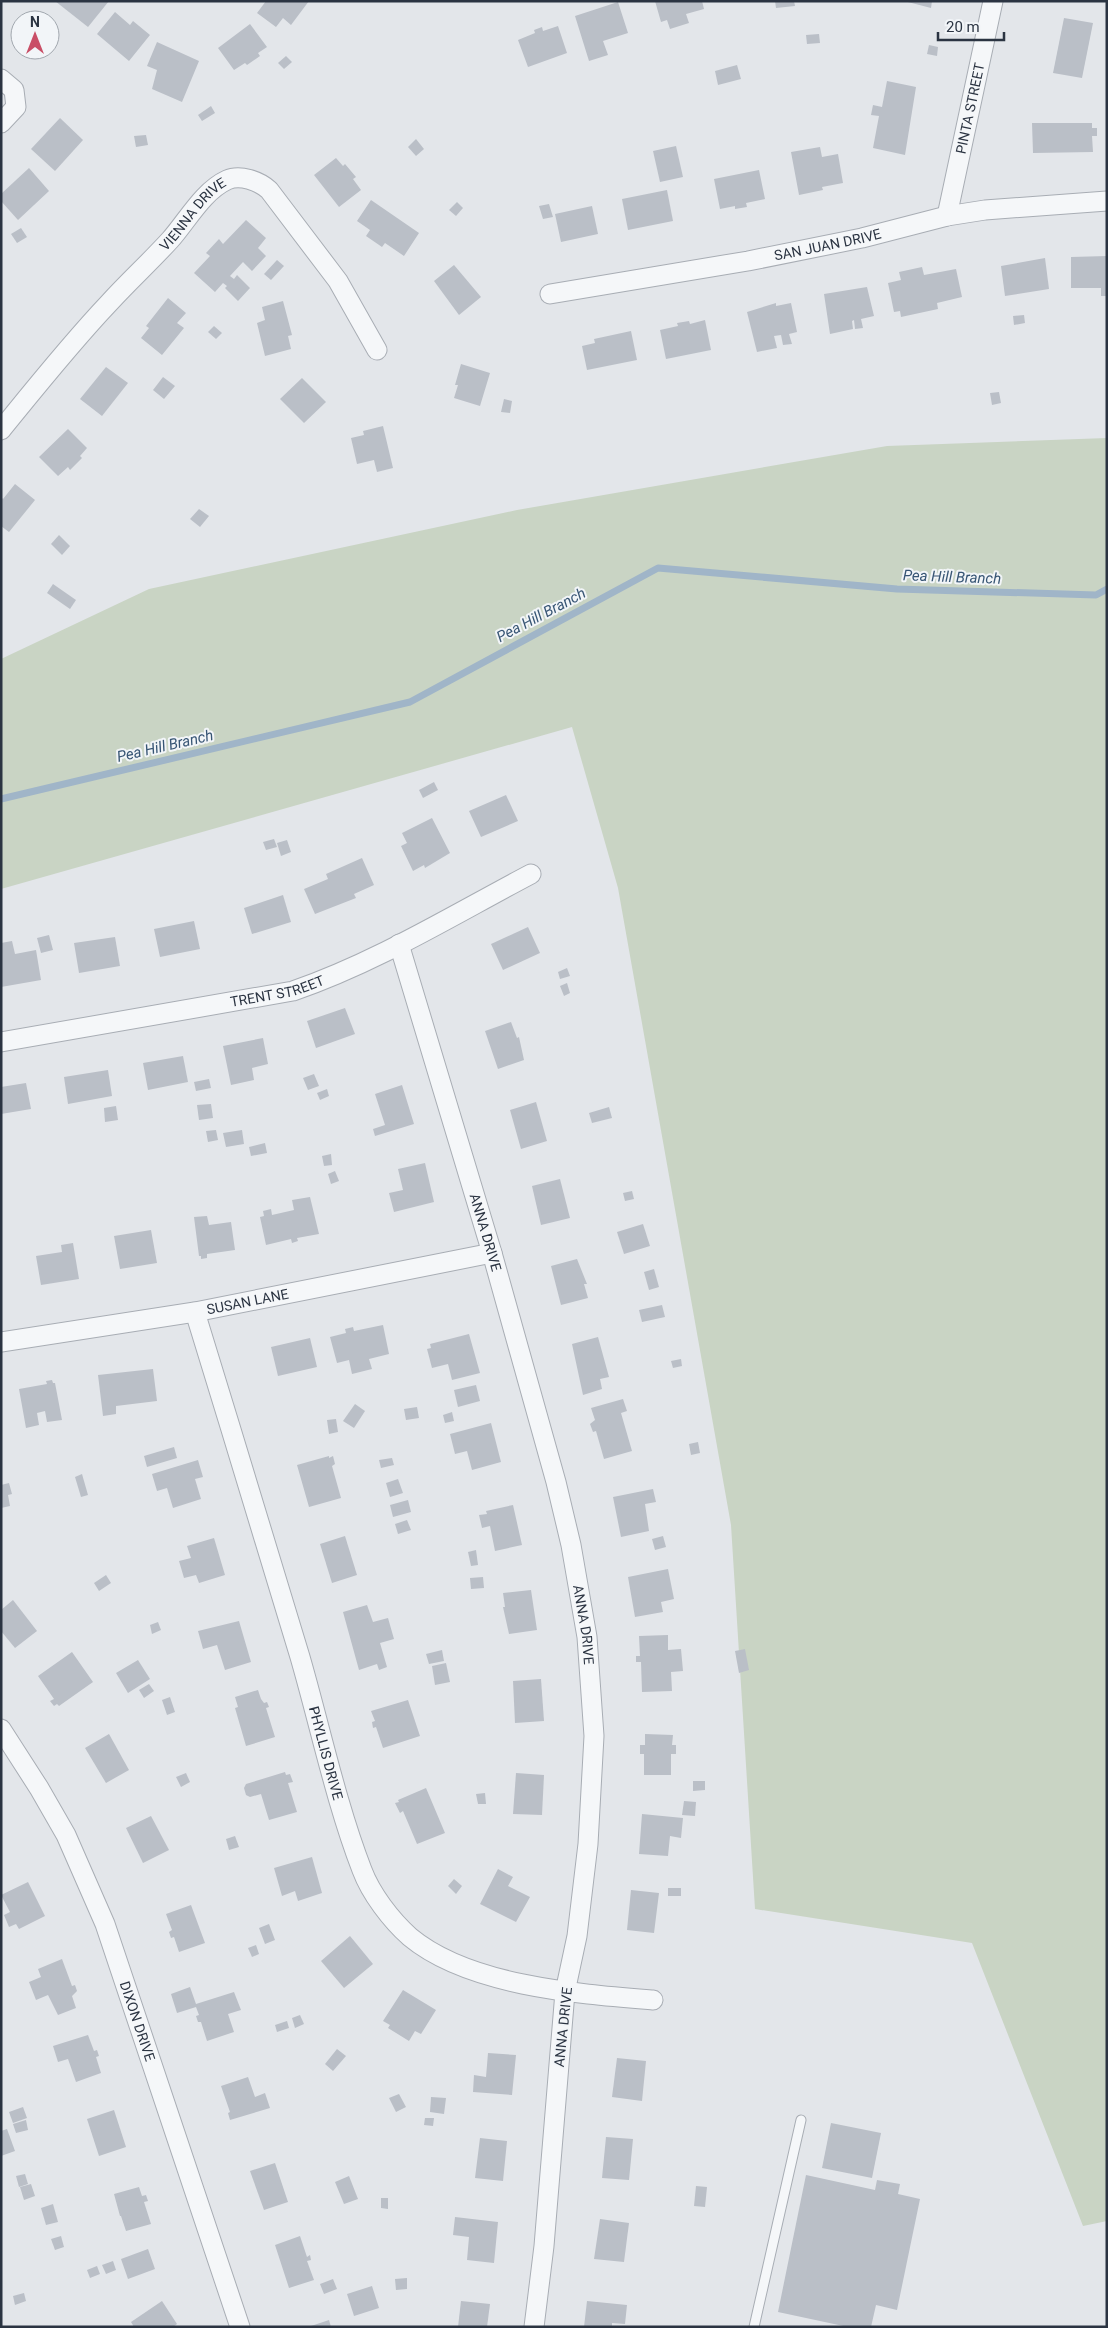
<svg xmlns="http://www.w3.org/2000/svg" width="1108" height="2328" font-family="Roboto,sans-serif">
	<rect width="100%" height="100%" fill="#e3e6ea"/>
	<polygon fill="#c9d4c4" points="1107,438 1107,2221 1083,2226 972,1943 755,1909 731,1525 618,888 572,727 1,889 1,659 149,589 517,510 887,446"/>
	<g fill="none" stroke-linecap="round" stroke-linejoin="round">
		<polyline stroke="#a0b5c8" stroke-width="7" points="1,799 410,702 658,568 897,589 1096,595 1107,589"/>
	</g>
	<g fill="#babfc7">
		<polygon points="55,1 109,1 88,27"/>
		<polygon points="266,1 309,1 291,25 283,18 276,27 257,13"/>
		<polygon points="655,1 702,1 704,9 686,14 689,23 670,29 667,20 661,22"/>
		<polygon points="775,1 794,1 795,6 776,8"/>
		<polygon points="904,1 932,1 931,8"/>
		<polygon points="618,2 628,33 603,41 608,55 589,61 575,16"/>
		<polygon points="115,12 130,25 133,21 150,35 129,61 97,34"/>
		<polygon points="1064,18 1093,23 1082,78 1053,73"/>
		<polygon points="250,24 267,47 258,53 260,56 247,65 245,63 234,70 218,48"/>
		<polygon points="558,26 567,53 528,67 518,40 535,33 534,30 542,27 543,31"/>
		<polygon points="819,34 820,43 807,44 806,35"/>
		<polygon points="157,42 199,61 182,102 152,89 157,70 147,66"/>
		<polygon points="929,45 938,47 937,56 927,54"/>
		<polygon points="286,56 292,62 284,69 278,63"/>
		<polygon points="737,65 741,79 718,85 715,71"/>
		<polygon points="887,81 916,87 905,155 873,148 879,116 871,115 873,105 882,107"/>
		<polygon points="211,106 215,113 202,121 198,115"/>
		<polygon points="60,118 83,140 55,171 31,149"/>
		<polygon points="1032,123 1092,123 1092,128 1097,128 1097,136 1092,136 1093,152 1033,153"/>
		<polygon points="146,135 148,145 136,147 134,136"/>
		<polygon points="416,139 424,149 416,156 408,147"/>
		<polygon points="676,146 683,177 660,182 653,151"/>
		<polygon points="820,147 822,157 838,154 843,183 822,187 823,190 799,195 791,152"/>
		<polygon points="336,158 343,166 345,164 356,177 353,179 361,190 339,207 314,175"/>
		<polygon points="29,168 49,191 18,220 1,201 1,194"/>
		<polygon points="759,170 765,199 746,203 747,207 735,209 735,206 720,209 714,179"/>
		<polygon points="667,190 673,221 628,230 622,199"/>
		<polygon points="371,200 419,233 404,256 385,243 382,247 366,236 370,230 357,221"/>
		<polygon points="457,202 463,208 456,216 449,210"/>
		<polygon points="549,204 553,217 543,219 539,206"/>
		<polygon points="592,206 598,234 561,242 555,214"/>
		<polygon points="246,220 266,238 258,248 266,256 252,271 243,262 230,276 234,279 237,275 250,288 238,301 225,288 227,286 223,283 215,292 194,273 210,256 206,253 219,239 223,244"/>
		<polygon points="21,228 27,237 17,243 11,234"/>
		<polygon points="1107,256 1107,296 1101,296 1101,288 1071,288 1071,257"/>
		<polygon points="1045,258 1049,289 1005,296 1001,266"/>
		<polygon points="277,260 284,266 271,280 264,274"/>
		<polygon points="454,265 481,297 459,315 434,281"/>
		<polygon points="922,267 924,275 956,269 962,297 937,303 938,309 901,317 900,311 894,312 888,283 901,280 899,272"/>
		<polygon points="867,287 874,316 861,319 863,328 855,329 854,320 852,321 853,329 830,334 824,294"/>
		<polygon points="168,298 186,313 177,323 184,328 162,355 141,338 149,328 146,326"/>
		<polygon points="283,301 292,335 288,336 291,349 265,356 257,323 265,320 262,307"/>
		<polygon points="776,303 776,306 791,303 797,332 789,334 792,344 783,345 781,335 774,336 777,348 757,352 747,312"/>
		<polygon points="1024,315 1025,323 1014,325 1013,316"/>
		<polygon points="705,320 711,350 666,359 660,330 678,326 677,323 689,321 690,324"/>
		<polygon points="214,326 222,333 216,339 208,332"/>
		<polygon points="631,331 637,360 587,370 582,346 595,343 594,339"/>
		<polygon points="461,364 490,373 480,406 454,398 458,385 455,385"/>
		<polygon points="106,367 128,383 102,416 80,399"/>
		<polygon points="163,377 175,386 164,399 153,390"/>
		<polygon points="302,378 326,402 304,423 280,399"/>
		<polygon points="999,392 1001,403 992,405 990,393"/>
		<polygon points="504,399 512,401 510,413 501,412"/>
		<polygon points="383,426 393,468 377,472 374,460 357,464 351,438 364,435 363,431"/>
		<polygon points="68,429 87,448 80,456 82,458 70,470 68,467 58,476 39,457"/>
		<polygon points="15,484 35,500 9,532 1,526 1,497 3,499"/>
		<polygon points="199,509 209,516 200,527 190,519"/>
		<polygon points="59,535 70,546 62,555 51,544"/>
		<polygon points="53,584 76,600 70,609 47,593"/>
		<polygon points="434,782 438,790 423,798 419,790"/>
		<polygon points="506,795 518,821 481,837 469,811"/>
		<polygon points="432,818 450,853 425,868 424,865 413,871 401,846 407,843 402,833"/>
		<polygon points="274,839 277,847 266,850 263,842"/>
		<polygon points="287,840 291,852 281,856 277,843"/>
		<polygon points="362,858 374,885 354,894 356,898 315,914 304,889 328,879 326,874"/>
		<polygon points="283,895 291,922 252,934 244,908"/>
		<polygon points="194,921 200,949 160,957 154,929"/>
		<polygon points="528,927 540,953 503,970 491,944"/>
		<polygon points="49,935 53,950 41,953 37,938"/>
		<polygon points="115,937 120,966 79,973 74,943"/>
		<polygon points="12,941 15,954 36,950 41,980 1,987 1,943"/>
		<polygon points="567,968 570,976 560,979 558,972"/>
		<polygon points="567,983 570,993 564,996 560,986"/>
		<polygon points="345,1008 355,1034 316,1048 307,1021"/>
		<polygon points="511,1022 517,1038 519,1037 524,1060 498,1069 485,1031"/>
		<polygon points="263,1038 268,1064 252,1068 254,1080 231,1085 223,1046"/>
		<polygon points="183,1056 188,1082 148,1090 143,1063"/>
		<polygon points="108,1070 112,1096 68,1104 64,1077"/>
		<polygon points="314,1074 319,1086 308,1090 303,1078"/>
		<polygon points="209,1079 211,1088 196,1091 194,1082"/>
		<polygon points="26,1083 31,1109 1,1114 1,1087"/>
		<polygon points="402,1085 414,1124 375,1136 373,1129 385,1125 375,1094"/>
		<polygon points="327,1089 329,1096 320,1100 317,1093"/>
		<polygon points="536,1102 547,1141 521,1149 510,1110"/>
		<polygon points="211,1104 213,1118 199,1120 197,1105"/>
		<polygon points="116,1106 118,1120 105,1122 104,1108"/>
		<polygon points="609,1107 612,1118 592,1123 589,1113"/>
		<polygon points="216,1130 218,1140 208,1142 206,1131"/>
		<polygon points="242,1130 244,1144 226,1147 223,1133"/>
		<polygon points="265,1143 267,1153 251,1156 249,1147"/>
		<polygon points="331,1154 332,1165 324,1166 322,1156"/>
		<polygon points="425,1163 434,1202 394,1212 389,1193 403,1190 398,1169"/>
		<polygon points="335,1171 339,1181 331,1184 328,1174"/>
		<polygon points="560,1179 570,1218 541,1225 532,1186"/>
		<polygon points="632,1191 634,1199 625,1201 623,1193"/>
		<polygon points="310,1197 319,1234 297,1238 298,1241 292,1243 291,1239 266,1245 260,1217 264,1216 263,1211 271,1209 272,1215 294,1210 292,1200"/>
		<polygon points="207,1216 209,1225 231,1222 235,1250 207,1254 207,1258 201,1259 201,1256 199,1256 194,1217"/>
		<polygon points="643,1224 650,1246 624,1254 617,1232"/>
		<polygon points="151,1230 157,1263 120,1269 114,1236"/>
		<polygon points="73,1243 79,1279 41,1285 36,1256 62,1252 61,1245"/>
		<polygon points="577,1259 587,1284 584,1284 588,1298 561,1305 551,1266"/>
		<polygon points="654,1269 659,1287 649,1290 644,1272"/>
		<polygon points="662,1305 665,1317 642,1322 639,1310"/>
		<polygon points="383,1325 389,1354 369,1359 372,1369 352,1374 349,1360 337,1363 330,1337 346,1333 345,1329 353,1327 354,1331"/>
		<polygon points="469,1334 480,1373 452,1380 448,1364 432,1368 427,1349 431,1348 430,1344"/>
		<polygon points="598,1337 609,1377 600,1379 602,1389 583,1395 572,1344"/>
		<polygon points="310,1338 317,1367 278,1376 271,1347"/>
		<polygon points="681,1359 682,1366 673,1368 671,1361"/>
		<polygon points="153,1369 157,1401 116,1406 116,1414 103,1416 98,1375"/>
		<polygon points="52,1380 53,1383 55,1383 62,1420 47,1422 45,1411 37,1413 39,1425 26,1428 19,1389 47,1384 46,1381"/>
		<polygon points="476,1385 480,1401 458,1407 454,1390"/>
		<polygon points="623,1399 627,1411 621,1413 632,1451 604,1459 596,1431 593,1432 590,1424 595,1420 591,1408"/>
		<polygon points="355,1404 365,1411 354,1428 343,1421"/>
		<polygon points="417,1407 419,1418 406,1420 404,1409"/>
		<polygon points="452,1412 454,1421 445,1423 443,1415"/>
		<polygon points="336,1419 338,1432 329,1434 327,1420"/>
		<polygon points="491,1423 501,1462 472,1470 467,1451 455,1454 450,1434"/>
		<polygon points="698,1442 700,1453 691,1455 689,1444"/>
		<polygon points="174,1447 177,1458 147,1467 144,1456"/>
		<polygon points="329,1456 329,1458 333,1456 335,1464 332,1466 341,1498 309,1507 297,1465"/>
		<polygon points="392,1458 394,1465 381,1468 379,1460"/>
		<polygon points="198,1460 203,1477 195,1479 201,1499 173,1508 167,1488 157,1491 152,1474"/>
		<polygon points="82,1474 88,1495 81,1497 75,1477"/>
		<polygon points="398,1479 403,1493 390,1497 386,1483"/>
		<polygon points="9,1483 12,1494 8,1495 10,1506 1,1508 1,1485"/>
		<polygon points="653,1489 656,1502 645,1504 649,1531 621,1537 613,1497"/>
		<polygon points="408,1500 411,1512 393,1517 390,1505"/>
		<polygon points="513,1505 522,1545 495,1551 490,1526 482,1528 479,1515 487,1514 486,1511"/>
		<polygon points="407,1520 411,1530 398,1534 395,1524"/>
		<polygon points="345,1536 357,1575 332,1583 320,1544"/>
		<polygon points="663,1536 666,1547 655,1550 652,1539"/>
		<polygon points="214,1538 225,1575 199,1583 196,1575 184,1578 179,1561 191,1558 187,1546"/>
		<polygon points="476,1550 478,1565 471,1566 468,1552"/>
		<polygon points="668,1569 674,1599 661,1602 663,1612 635,1617 628,1577"/>
		<polygon points="106,1575 111,1583 99,1591 94,1583"/>
		<polygon points="483,1577 484,1588 471,1589 470,1578"/>
		<polygon points="531,1590 537,1630 509,1634 503,1607 505,1607 503,1593"/>
		<polygon points="13,1600 37,1631 15,1648 1,1631 1,1610"/>
		<polygon points="367,1605 373,1622 388,1618 394,1639 380,1643 387,1667 379,1670 377,1664 359,1670 343,1612"/>
		<polygon points="239,1621 251,1662 225,1670 217,1645 203,1649 198,1631"/>
		<polygon points="158,1622 161,1630 152,1634 150,1625"/>
		<polygon points="668,1635 668,1650 681,1649 683,1671 671,1672 672,1691 642,1692 641,1662 636,1662 636,1656 640,1656 639,1636"/>
		<polygon points="745,1649 749,1670 739,1673 735,1651"/>
		<polygon points="442,1650 444,1661 429,1664 426,1654"/>
		<polygon points="72,1652 93,1682 59,1706 57,1704 54,1706 50,1701 54,1699 38,1676"/>
		<polygon points="138,1660 150,1679 128,1693 116,1673"/>
		<polygon points="446,1663 450,1682 435,1685 432,1666"/>
		<polygon points="541,1679 544,1721 515,1723 513,1681"/>
		<polygon points="149,1684 154,1691 144,1698 139,1690"/>
		<polygon points="258,1690 261,1699 264,1703 267,1702 269,1707 266,1708 275,1737 246,1746 235,1708 238,1707 235,1697"/>
		<polygon points="170,1697 175,1712 167,1715 162,1700"/>
		<polygon points="408,1700 420,1736 383,1748 376,1727 373,1728 372,1722 375,1721 371,1711"/>
		<polygon points="109,1734 129,1770 106,1783 85,1748"/>
		<polygon points="645,1734 673,1735 672,1745 676,1745 676,1754 671,1754 671,1775 644,1775 644,1754 640,1754 640,1745 645,1745"/>
		<polygon points="285,1772 286,1775 290,1774 293,1782 288,1783 297,1812 269,1820 261,1794 250,1797 246,1795 244,1788 246,1784"/>
		<polygon points="186,1773 190,1782 181,1787 176,1777"/>
		<polygon points="516,1773 544,1775 542,1815 513,1814"/>
		<polygon points="693,1781 705,1781 705,1790 693,1791"/>
		<polygon points="426,1788 445,1833 417,1844 403,1811 400,1813 395,1803 399,1802 398,1800"/>
		<polygon points="485,1793 486,1804 478,1804 476,1794"/>
		<polygon points="684,1801 696,1802 695,1816 682,1815"/>
		<polygon points="642,1814 683,1818 681,1838 670,1836 668,1856 639,1854"/>
		<polygon points="151,1816 169,1850 143,1863 126,1828"/>
		<polygon points="235,1836 239,1847 229,1850 226,1839"/>
		<polygon points="312,1857 322,1893 298,1901 295,1891 282,1896 274,1868"/>
		<polygon points="498,1869 513,1877 508,1886 530,1897 516,1922 480,1904"/>
		<polygon points="454,1879 462,1886 456,1894 448,1886"/>
		<polygon points="28,1882 45,1916 19,1929 16,1924 9,1927 4,1915 10,1912 1,1895"/>
		<rect x="668" y="1888" width="13" height="8"/>
		<polygon points="631,1890 659,1893 654,1933 627,1930"/>
		<polygon points="191,1905 205,1943 179,1952 174,1937 171,1938 169,1932 172,1930 166,1914"/>
		<polygon points="269,1924 275,1940 265,1944 259,1928"/>
		<polygon points="350,1936 373,1964 344,1988 321,1961"/>
		<polygon points="256,1945 259,1954 252,1957 248,1948"/>
		<polygon points="62,1959 72,1986 75,1985 77,1991 72,1996 76,2008 58,2015 48,1995 36,2000 29,1982 41,1977 38,1969"/>
		<polygon points="190,1987 196,2004 234,1992 241,2010 228,2014 234,2032 207,2041 201,2022 198,2022 196,2016 199,2015 196,2007 177,2013 171,1994"/>
		<polygon points="403,1990 436,2010 421,2034 415,2031 409,2041 388,2028 390,2025 383,2021"/>
		<polygon points="300,2015 304,2024 295,2028 292,2018"/>
		<polygon points="287,2021 289,2028 277,2032 275,2025"/>
		<polygon points="88,2035 94,2051 97,2050 99,2056 96,2057 101,2073 76,2082 68,2059 58,2062 53,2046"/>
		<polygon points="337,2049 346,2056 333,2071 325,2064"/>
		<polygon points="488,2053 516,2055 512,2095 473,2092 474,2075 486,2077"/>
		<polygon points="617,2058 646,2061 642,2101 612,2097"/>
		<polygon points="248,2077 255,2097 265,2093 270,2108 230,2120 228,2113 230,2112 221,2086"/>
		<polygon points="399,2094 406,2107 396,2112 389,2098"/>
		<polygon points="431,2097 446,2098 444,2114 430,2112"/>
		<polygon points="23,2107 27,2118 13,2123 9,2112"/>
		<polygon points="114,2110 126,2147 99,2156 87,2119"/>
		<polygon points="425,2118 434,2118 433,2126 424,2125"/>
		<polygon points="26,2120 28,2130 16,2133 13,2124"/>
		<polygon points="831,2123 881,2133 872,2178 822,2168"/>
		<polygon points="7,2129 15,2151 1,2156 1,2131"/>
		<polygon points="606,2137 633,2139 629,2180 602,2178"/>
		<polygon points="480,2138 507,2141 503,2181 475,2178"/>
		<polygon points="275,2163 288,2202 264,2210 250,2171"/>
		<polygon points="25,2174 28,2184 19,2187 16,2176"/>
		<polygon points="806,2175 875,2190 877,2180 900,2184 898,2194 920,2199 897,2310 876,2305 871,2327 848,2327 778,2312"/>
		<polygon points="349,2176 358,2199 344,2204 335,2182"/>
		<polygon points="31,2184 35,2196 24,2200 20,2187"/>
		<polygon points="696,2186 707,2187 705,2207 694,2206"/>
		<polygon points="139,2187 142,2196 146,2195 148,2201 144,2202 151,2224 126,2231 121,2216 120,2216 114,2194"/>
		<polygon points="381,2198 388,2198 388,2209 381,2208"/>
		<polygon points="53,2204 58,2222 46,2225 41,2208"/>
		<polygon points="455,2217 498,2222 494,2263 467,2260 469,2237 453,2235"/>
		<polygon points="600,2219 629,2223 624,2262 594,2259"/>
		<polygon points="61,2236 64,2247 55,2250 51,2239"/>
		<polygon points="300,2236 307,2257 310,2255 311,2260 307,2261 314,2280 289,2288 275,2245"/>
		<polygon points="148,2249 155,2269 128,2279 121,2259"/>
		<polygon points="113,2261 116,2270 106,2274 102,2265"/>
		<polygon points="97,2266 100,2274 90,2278 87,2270"/>
		<polygon points="407,2278 407,2289 396,2290 395,2279"/>
		<polygon points="333,2279 337,2289 324,2294 320,2284"/>
		<polygon points="372,2286 379,2308 354,2316 347,2294"/>
		<polygon points="24,2293 26,2301 15,2305 13,2296"/>
		<polygon points="162,2301 177,2324 173,2327 134,2327 131,2322"/>
		<polygon points="461,2301 490,2304 487,2327 458,2327"/>
		<polygon points="587,2301 627,2305 625,2324 612,2323 612,2327 584,2327"/>
		<polygon points="329,2320 331,2327 311,2327 311,2326"/>
	</g>
	<g fill="none" stroke-linecap="round" stroke-linejoin="round">
		<defs>
			<polyline id="lane" points="754,2327 801,2120"/>
			<g id="street">
				<polyline points="1,79 14,90 16,107 1,123"/>
				<path id="s1" d="M947,216L993,1"/>
				<path id="s2" d="M550,294L748,261L862,238L947,216L985,210L1107,201"/>
				<path id="s3" d="M1,430C36,387 71,343 109,303C129,281 150,262 170,240C187,221 203,191 227,180C240,174 259,181 269,190L338,281L377,350"/>
				<path id="s4" d="M399,944L492,1253L556,1482L571,1545L587,1637L594,1736L588,1844L577,1936L565,1992L544,2246L534,2327"/>
				<path id="s5" d="M1,1042L293,991C377,962 453,915 531,874"/>
				<path id="s6" d="M195,1312C230,1427 266,1542 300,1657C320,1726 336,1803 362,1870C371,1894 391,1920 410,1937C469,1986 579,1994 653,2000"/>
				<path id="s7" d="M1,1342L195,1312L492,1253"/>
				<path id="s8" d="M1,1729L39,1788L66,1835L105,1924L240,2327"/>
			</g>
		</defs>
		<use href="#lane" stroke="#a8adb4" stroke-width="11"/>
		<use href="#street" stroke="#a8adb4" stroke-width="21"/>
		<use href="#lane" stroke="#f5f7f9" stroke-width="9"/>
		<use href="#street" stroke="#f5f7f9" stroke-width="19"/>
	</g>
	<g text-anchor="middle" stroke-width="4" stroke-linejoin="round" paint-order="stroke">
		<g font-size="14" fill="#2b3442" stroke="#f2f5f8">
			<text dy="5" stroke="none"><textPath href="#s1" startOffset="110">PINTA STREET</textPath></text>
			<text dy="5" stroke="none"><textPath href="#s3" startOffset="289">VIENNA DRIVE</textPath></text>
			<text dy="5" stroke="none"><textPath href="#s2" startOffset="282">SAN JUAN DRIVE</textPath></text>
			<text dy="5" stroke="none"><textPath href="#s5" startOffset="281">TRENT STREET</textPath></text>
			<text dy="5" stroke="none"><textPath href="#s4" startOffset="301">ANNA DRIVE</textPath></text>
			<text dy="5" stroke="none"><textPath href="#s7" startOffset="250">SUSAN LANE</textPath></text>
			<text dy="5" stroke="none"><textPath href="#s4" startOffset="706">ANNA DRIVE</textPath></text>
			<text dy="5" stroke="none"><textPath href="#s6" startOffset="460">PHYLLIS DRIVE</textPath></text>
			<text dy="5" stroke="none"><textPath href="#s8" startOffset="324">DIXON DRIVE</textPath></text>
			<text transform="translate(563 2027) rotate(-84)" y="5">ANNA DRIVE</text>
		</g>
		<g font-size="15" font-style="italic" fill="#375574" stroke="#f2f5f8">
			<text transform="translate(952 577) rotate(2)" y="5">Pea Hill Branch</text>
			<text transform="translate(541 615) rotate(-28)" y="5">Pea Hill Branch</text>
			<text transform="translate(165 746) rotate(-13)" y="5">Pea Hill Branch</text>
		</g>
	</g>
	<rect width="1108" height="2328" fill="none" stroke="#2b3442" stroke-width="5"/>
	<g transform="translate(35 35)"><circle r="24" fill="#f2f5f8" stroke="#a2a8af"/>
	<path d="M0-4L9 19L0 12L-9 19Z" fill="#c94e66"/>
	<text y="-8" font-size="14" font-weight="bold" text-anchor="middle" fill="#2b3442">N</text>
	</g>
	<path d="M938 32v8h66v-8" fill="none" stroke="#2b3442" stroke-width="2.5"/>
	<text x="946" y="32" font-size="15" fill="#2b3442" stroke="#f2f5f8" stroke-width="4" paint-order="stroke">20 m</text>
</svg>
